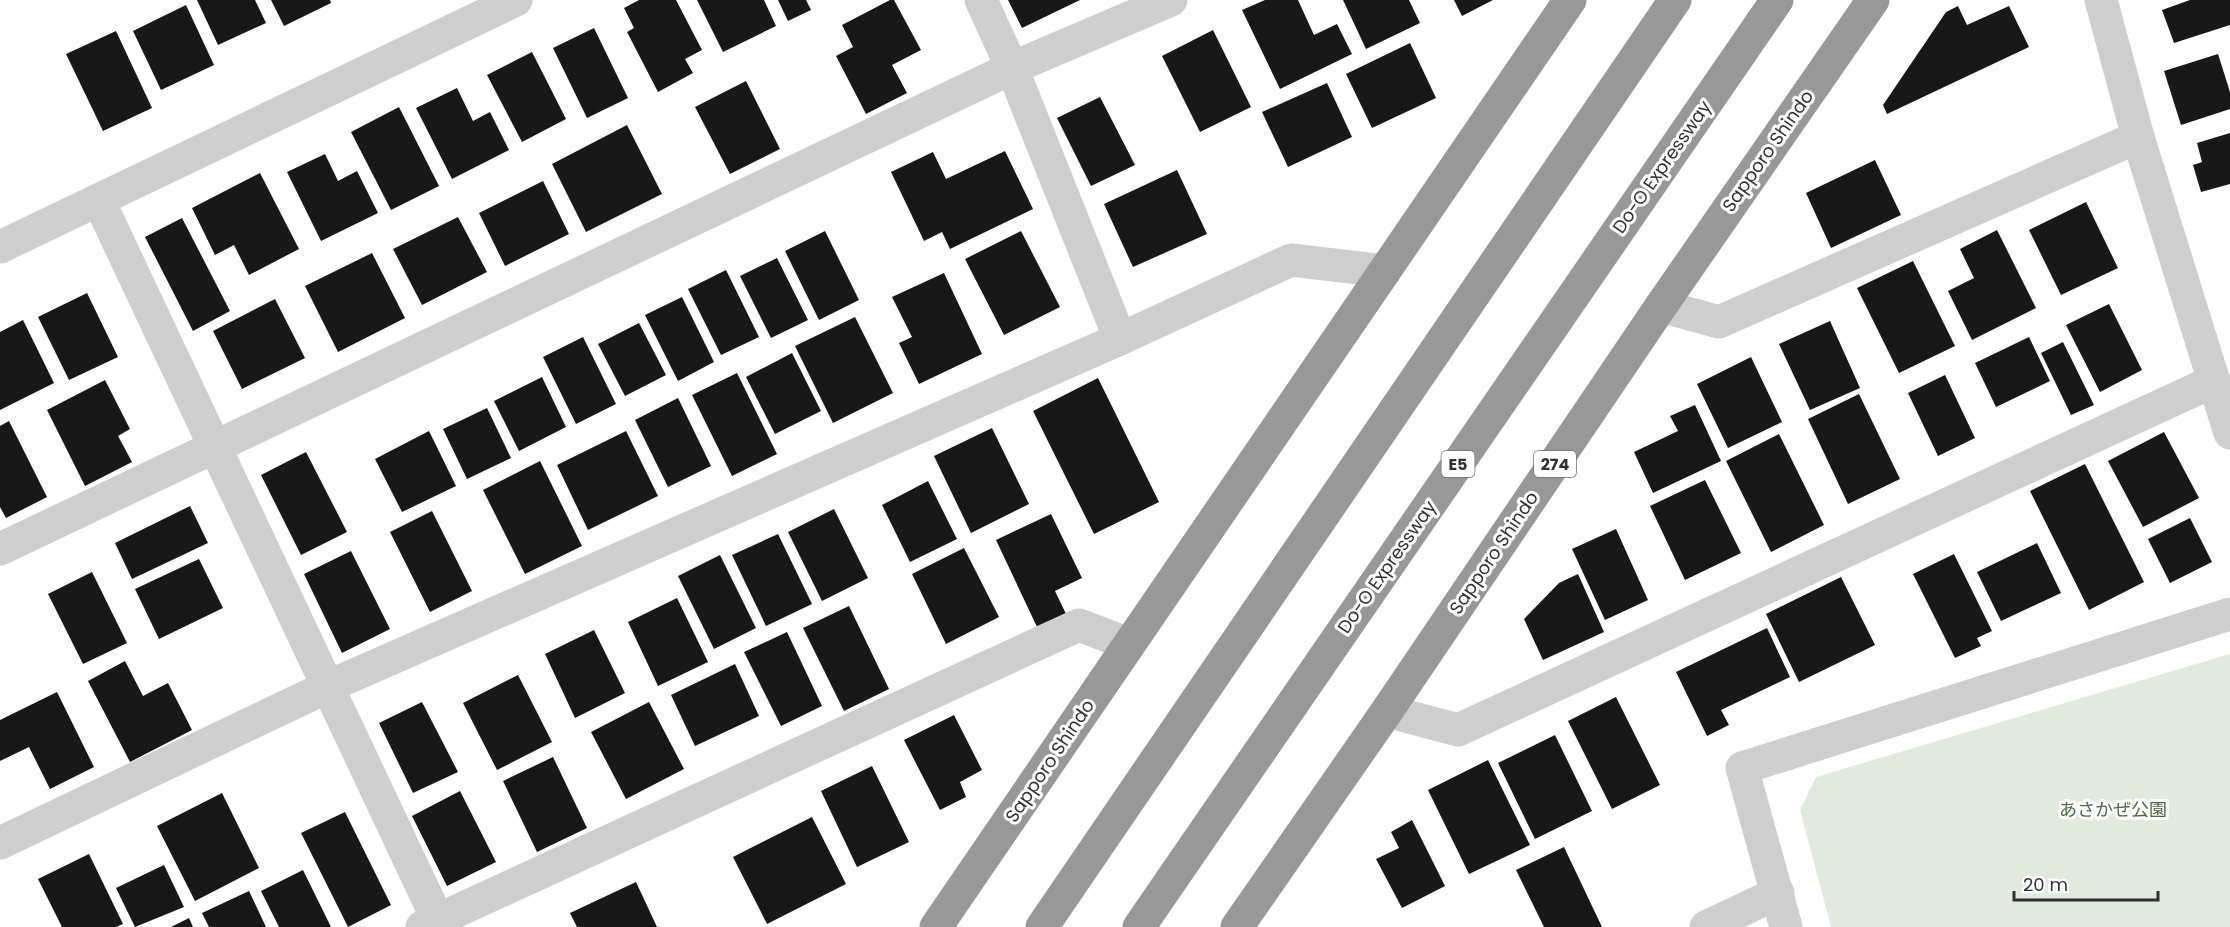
<svg xmlns="http://www.w3.org/2000/svg" width="2230" height="927" font-family="Poppins,'Noto Sans JP',sans-serif">
	<rect width="100%" height="100%" fill="#fff"/>
	<polygon fill="#e2e9df" points="2230,654 2230,927 1831,927 1800,810 1816,777"/>
	<g fill="#181818">
		<polygon points="197,0 255,0 266,23 218,45"/>
		<polygon points="271,0 330,0 331,3 284,26"/>
		<polygon points="639,0 676,0 702,50 685,59 693,73 658,92 627,32 634,28 624,8"/>
		<polygon points="697,0 764,0 776,26 723,52"/>
		<polygon points="778,0 806,0 811,10 788,21"/>
		<polygon points="890,0 894,0 921,50 892,65 907,93 866,114 836,56 853,47 842,25"/>
		<polygon points="1008,0 1080,0 1022,28"/>
		<polygon points="1265,0 1298,0 1314,35 1337,24 1352,54 1280,89 1242,10"/>
		<polygon points="1343,0 1409,0 1420,23 1366,49"/>
		<polygon points="1454,0 1493,0 1462,16"/>
		<polygon points="2190,0 2230,0 2230,25 2174,43 2162,10"/>
		<polygon points="186,5 214,65 161,90 133,31"/>
		<polygon points="1958,6 1967,25 2009,6 2029,47 1887,114 1883,105 1946,12"/>
		<polygon points="594,28 628,98 587,118 553,48"/>
		<polygon points="1213,30 1251,107 1200,132 1162,56"/>
		<polygon points="116,31 152,108 103,131 66,54"/>
		<polygon points="1410,43 1436,98 1372,128 1346,74"/>
		<polygon points="532,52 566,119 522,142 487,75"/>
		<polygon points="2218,54 2230,92 2230,109 2181,125 2164,71"/>
		<polygon points="746,81 780,149 730,174 695,107"/>
		<polygon points="1327,83 1352,137 1288,167 1262,112"/>
		<polygon points="457,88 473,121 490,112 509,150 452,179 416,108"/>
		<polygon points="1100,97 1135,165 1091,186 1057,118"/>
		<polygon points="399,107 439,186 391,210 351,132"/>
		<polygon points="627,125 662,194 586,232 552,164"/>
		<polygon points="2230,133 2230,184 2201,192 2193,165 2202,162 2197,143"/>
		<polygon points="1005,151 1033,209 950,249 942,232 924,241 891,172 933,152 946,179"/>
		<polygon points="325,154 338,181 357,171 378,213 321,241 287,172"/>
		<polygon points="1875,160 1901,215 1831,248 1806,193"/>
		<polygon points="1177,170 1207,234 1133,267 1104,204"/>
		<polygon points="260,173 299,249 249,275 234,245 215,255 192,208"/>
		<polygon points="543,181 569,234 505,266 479,213"/>
		<polygon points="2086,202 2118,268 2061,295 2029,230"/>
		<polygon points="458,217 487,272 422,305 393,249"/>
		<polygon points="182,218 230,311 193,331 145,237"/>
		<polygon points="1997,230 2036,308 1972,340 1948,291 1974,278 1960,249"/>
		<polygon points="825,231 859,300 819,320 785,251"/>
		<polygon points="1021,231 1060,307 1004,335 965,259"/>
		<polygon points="372,253 405,318 338,352 305,286"/>
		<polygon points="777,258 808,320 771,338 740,276"/>
		<polygon points="1913,261 1955,346 1899,373 1857,288"/>
		<polygon points="726,270 759,337 721,355 688,289"/>
		<polygon points="944,273 982,354 919,384 899,343 912,337 892,297"/>
		<polygon points="87,293 118,357 69,380 38,317"/>
		<polygon points="682,297 714,362 678,381 645,315"/>
		<polygon points="275,299 305,358 242,389 213,331"/>
		<polygon points="2109,304 2142,370 2100,392 2066,325"/>
		<polygon points="855,317 893,393 833,423 795,346"/>
		<polygon points="23,320 54,383 0,410 0,332"/>
		<polygon points="1830,321 1860,388 1810,410 1779,344"/>
		<polygon points="639,323 666,375 625,396 598,344"/>
		<polygon points="583,337 616,404 576,424 543,357"/>
		<polygon points="2029,337 2050,381 1996,407 1975,363"/>
		<polygon points="2063,342 2094,405 2071,415 2041,353"/>
		<polygon points="792,353 821,411 775,434 746,377"/>
		<polygon points="1751,357 1782,422 1728,448 1697,384"/>
		<polygon points="737,373 777,454 732,476 692,395"/>
		<polygon points="1945,375 1975,438 1938,456 1908,393"/>
		<polygon points="542,377 566,427 519,451 494,401"/>
		<polygon points="1098,378 1159,502 1094,534 1033,411"/>
		<polygon points="105,380 130,429 118,436 132,462 85,486 47,410"/>
		<polygon points="1859,394 1900,479 1848,504 1808,419"/>
		<polygon points="678,398 711,466 668,487 635,420"/>
		<polygon points="1695,405 1721,461 1653,493 1634,452 1678,431 1670,416"/>
		<polygon points="487,408 511,458 467,479 443,429"/>
		<polygon points="9,421 47,497 6,518 0,507 0,426"/>
		<polygon points="992,428 1029,504 971,533 934,456"/>
		<polygon points="429,431 456,486 402,512 375,459"/>
		<polygon points="626,431 658,496 588,530 557,465"/>
		<polygon points="2164,432 2199,498 2143,527 2108,461"/>
		<polygon points="1779,434 1824,525 1771,552 1726,461"/>
		<polygon points="306,452 347,532 301,555 261,475"/>
		<polygon points="540,461 582,546 525,574 483,490"/>
		<polygon points="2085,464 2144,582 2089,610 2030,491"/>
		<polygon points="1705,480 1741,553 1685,580 1650,506"/>
		<polygon points="928,481 957,539 910,562 882,505"/>
		<polygon points="190,506 208,543 132,579 115,543"/>
		<polygon points="834,509 868,578 822,601 788,532"/>
		<polygon points="432,511 472,591 430,612 390,532"/>
		<polygon points="1051,514 1082,578 1055,591 1067,616 1038,629 996,540"/>
		<polygon points="2190,518 2212,562 2170,583 2148,539"/>
		<polygon points="1616,529 1648,600 1605,620 1572,549"/>
		<polygon points="778,534 812,604 766,626 732,555"/>
		<polygon points="2037,543 2061,593 2001,621 1977,572"/>
		<polygon points="964,548 999,617 946,644 912,574"/>
		<polygon points="351,551 390,629 342,653 304,574"/>
		<polygon points="1954,554 1992,631 1977,638 1981,646 1955,658 1913,574"/>
		<polygon points="720,555 756,628 714,649 678,576"/>
		<polygon points="199,559 223,608 159,639 135,589"/>
		<polygon points="92,572 127,643 83,664 48,594"/>
		<polygon points="1578,574 1604,632 1543,660 1524,619 1559,583"/>
		<polygon points="1841,577 1875,645 1799,682 1766,614"/>
		<polygon points="677,598 708,662 658,686 628,622"/>
		<polygon points="849,606 889,689 844,711 803,628"/>
		<polygon points="1767,628 1790,677 1721,710 1729,725 1707,736 1676,672"/>
		<polygon points="594,630 625,693 575,718 545,654"/>
		<polygon points="787,632 822,706 781,726 744,652"/>
		<polygon points="125,661 143,696 168,683 192,730 130,762 88,681"/>
		<polygon points="735,664 759,716 695,746 671,695"/>
		<polygon points="518,675 552,742 497,770 463,703"/>
		<polygon points="57,692 94,767 50,789 29,747 0,761 0,720"/>
		<polygon points="1616,697 1660,785 1612,809 1568,721"/>
		<polygon points="422,702 458,772 413,793 379,723"/>
		<polygon points="649,702 684,769 626,799 591,732"/>
		<polygon points="954,715 982,770 960,782 966,797 940,810 904,740"/>
		<polygon points="1555,735 1592,811 1535,839 1498,763"/>
		<polygon points="553,757 587,828 537,852 503,781"/>
		<polygon points="1488,760 1530,845 1469,874 1428,790"/>
		<polygon points="872,766 909,842 857,867 821,791"/>
		<polygon points="460,791 496,862 447,886 412,816"/>
		<polygon points="222,793 259,868 195,901 157,826"/>
		<polygon points="345,812 391,905 348,927 301,833"/>
		<polygon points="812,817 846,884 767,924 733,857"/>
		<polygon points="1412,820 1445,886 1402,908 1376,859 1399,848 1391,832"/>
		<polygon points="1564,847 1602,927 1544,927 1516,870"/>
		<polygon points="89,854 123,924 116,927 62,927 38,879"/>
		<polygon points="164,865 184,907 135,927 116,888"/>
		<polygon points="303,870 331,927 279,927 261,891"/>
		<polygon points="636,882 657,927 577,927 570,913"/>
		<polygon points="249,891 266,927 209,927 202,913"/>
		<polygon points="189,918 193,927 171,927"/>
	</g>
	<g fill="none" stroke-linecap="round" stroke-linejoin="round">
		<g stroke="#cecece" stroke-width="33">
			<polyline points="981,0 1012,68 1120,339"/>
			<polyline points="2101,0 2138,137 2230,433"/>
			<polyline points="99,201 441,927"/>
			<polyline points="0,247 516,0"/>
			<polyline points="1661,306 1719,322 2138,137"/>
			<polyline points="0,549 1012,68 1171,0"/>
			<polyline points="1387,711 1458,730 2214,381"/>
			<polyline points="0,843 329,686 1120,339 1291,260 1385,271"/>
			<polyline points="422,927 1079,625 1129,644"/>
			<polyline points="1706,927 1778,893"/>
			<polyline points="1786,927 1742,768 2230,614"/>
		</g>
		<g stroke="#989898" stroke-width="33">
			<polyline points="936,927 1570,0"/>
			<polyline points="1042,927 1675,0"/>
			<polyline points="1139,927 1777,0"/>
			<polyline points="1237,927 1387,711 1661,306 1873,0"/>
		</g>
	</g>
	<g text-anchor="middle" stroke-width="6" stroke-linejoin="round" paint-order="stroke">
		<g fill="#fff" stroke="#6f6f6f" stroke-width="1.5">
			<rect x="1441.5" y="451" width="33" height="26" rx="4.5"/>
			<rect x="1534" y="451" width="42" height="26" rx="4.5"/>
		</g>
		<g font-size="16" font-weight="bold" fill="#313131">
			<text x="1458" y="470">E5</text>
			<text x="1555" y="470">274</text>
		</g>
		<g font-size="18" fill="#313131" stroke="#fff">
			<text transform="translate(1768 151) rotate(-55)" y="6">Sapporo Shindo</text>
			<text transform="translate(1662 167) rotate(-55)" y="6">Do-O Expressway</text>
			<text transform="translate(1494 553) rotate(-56)" y="6">Sapporo Shindo</text>
			<text transform="translate(1387 567) rotate(-55)" y="6">Do-O Expressway</text>
			<text transform="translate(1050 761) rotate(-56)" y="6">Sapporo Shindo</text>
		</g>
		<g font-size="18" fill="#4d6844" stroke="#fff">
			<text x="2113" y="816">あさかぜ公園</text>
		</g>
	</g>
	<path d="M2014 891v9h144v-9" fill="none" stroke="#313131" stroke-width="3"/>
	<text x="2023" y="891" font-size="18" fill="#313131" stroke="#ffffff" stroke-width="4.5" paint-order="stroke">20 m</text>
</svg>
